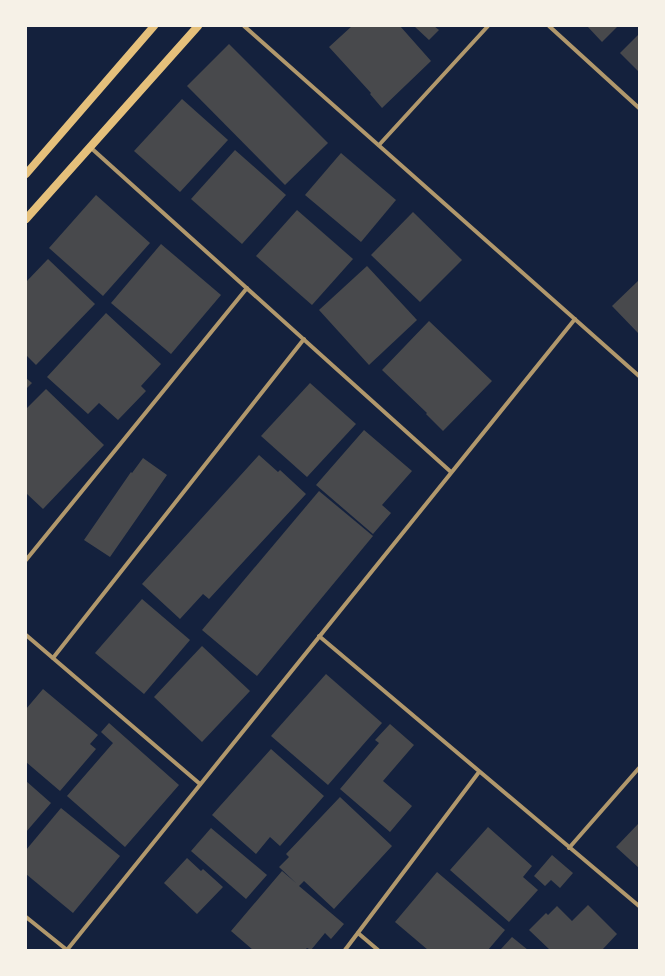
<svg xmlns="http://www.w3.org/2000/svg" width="665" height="976" font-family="'Asap Condensed',sans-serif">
	<rect width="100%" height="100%" fill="#14213d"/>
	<g fill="#48494c">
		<polygon points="352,26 400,26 431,61 382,108 370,94 371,93 329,47"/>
		<polygon points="414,26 434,26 439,30 429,40"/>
		<polygon points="587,26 618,26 602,42"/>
		<polygon points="639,34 639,72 620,53"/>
		<polygon points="229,44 328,143 285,185 187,86"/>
		<polygon points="182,99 228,140 180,192 134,151"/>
		<polygon points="235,150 286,195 242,244 191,199"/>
		<polygon points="341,153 396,200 361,242 305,195"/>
		<polygon points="96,195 150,243 103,296 49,248"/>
		<polygon points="297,210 353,259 312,305 256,256"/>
		<polygon points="413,212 462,260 420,302 371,255"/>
		<polygon points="161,244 221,295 171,354 111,303"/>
		<polygon points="48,259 95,304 36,365 26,355 26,282"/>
		<polygon points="367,266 417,320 369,365 319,310"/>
		<polygon points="639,280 639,334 612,306"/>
		<polygon points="106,313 161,364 141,386 146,391 118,420 99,403 88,414 47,377"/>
		<polygon points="429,321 492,381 443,431 426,414 427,413 382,370"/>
		<polygon points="26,378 32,383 26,389"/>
		<polygon points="310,383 356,424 307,477 261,436"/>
		<polygon points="46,389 104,445 43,509 26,493 26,409"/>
		<polygon points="364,430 412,471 382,505 391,513 373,534 316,485"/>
		<polygon points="259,455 278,472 280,470 306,494 209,599 203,594 180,619 142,584"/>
		<polygon points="143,458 167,475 110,557 84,540 131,472 132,473"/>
		<polygon points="319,491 373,536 257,676 202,630"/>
		<polygon points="142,599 190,640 144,694 95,653"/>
		<polygon points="202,646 250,691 202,742 154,697"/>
		<polygon points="326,674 382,723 328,785 271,736"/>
		<polygon points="43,689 98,735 90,744 96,749 60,791 26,762 26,709"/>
		<polygon points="109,723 179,785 125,847 67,796 113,743 101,732"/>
		<polygon points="390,724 414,745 383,781 412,806 390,832 340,789 379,743 375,740"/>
		<polygon points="271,749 324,796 280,846 270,837 256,854 212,815"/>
		<polygon points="26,781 51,803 26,832"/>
		<polygon points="340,797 392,846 334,909 304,881 299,886 344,924 331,939 325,933 311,950 307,948 305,950 253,950 231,931 282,871 296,883 279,867 289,857 286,854"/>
		<polygon points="61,808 120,856 73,913 26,874 26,850"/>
		<polygon points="639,823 639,868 616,847"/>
		<polygon points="488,827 532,866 523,877 538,890 509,922 450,870"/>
		<polygon points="211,828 267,875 246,899 191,851"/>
		<polygon points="552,855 573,873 560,888 551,880 545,886 534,876"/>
		<polygon points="187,858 201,871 203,869 223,887 197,914 164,883"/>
		<polygon points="437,872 505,930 488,950 428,950 395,922"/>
		<polygon points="588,905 617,934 602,950 550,950 529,930 546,913 548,915 557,906 572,921"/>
		<polygon points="512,937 528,950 500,950"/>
	</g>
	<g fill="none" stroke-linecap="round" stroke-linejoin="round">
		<g stroke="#b1986c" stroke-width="4">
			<polyline points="244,26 639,376"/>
			<polyline points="549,26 639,108"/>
			<polyline points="379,145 488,26"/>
			<polyline points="90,147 451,472"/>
			<polyline points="26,560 247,288"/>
			<polyline points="26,635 200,784"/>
			<polyline points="319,636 639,906"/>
			<polyline points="53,658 304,339"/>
			<polyline points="569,848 639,768"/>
			<polyline points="26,917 67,950"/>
			<polyline points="358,933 378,950"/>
			<polyline points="67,950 575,319"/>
			<polyline points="345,950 479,772"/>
		</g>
		<g stroke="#e5c07b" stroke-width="8">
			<polyline points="26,174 154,26"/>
			<polyline points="26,219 198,26"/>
		</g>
	</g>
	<rect width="665" height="976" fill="none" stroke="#f6f1e7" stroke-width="54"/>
</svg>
